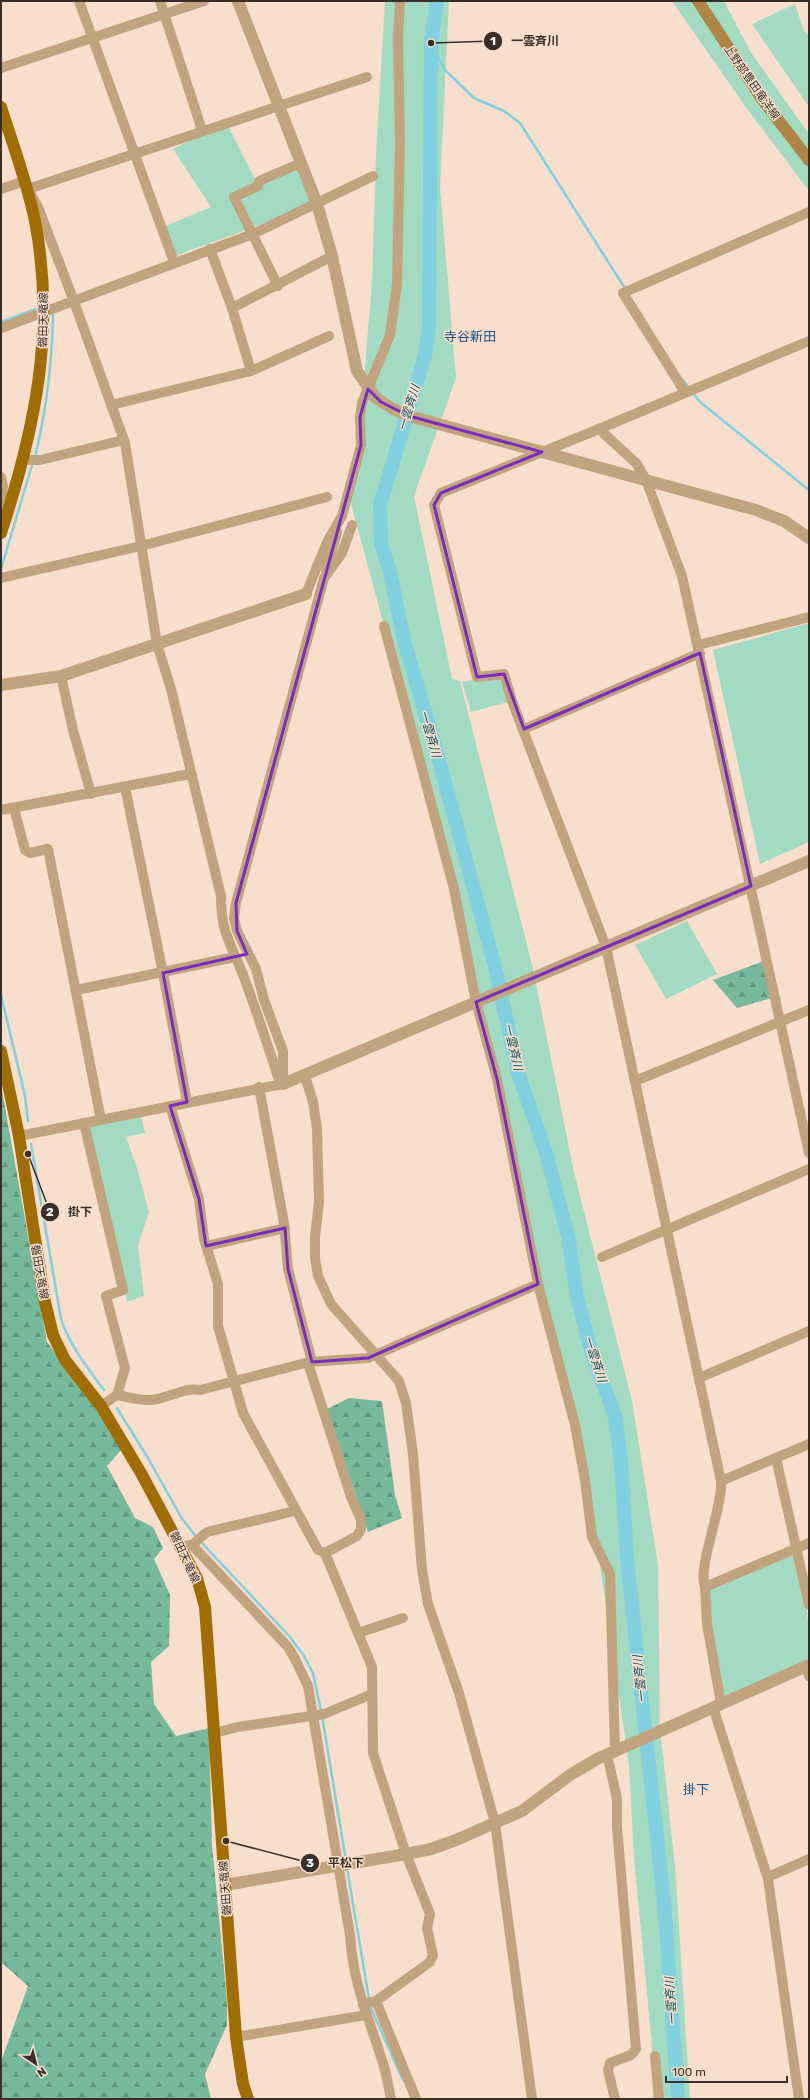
<svg xmlns="http://www.w3.org/2000/svg" width="810" height="2100" font-family="Rubik,'Noto Sans JP',sans-serif">
	<defs>
		<pattern id="forest-firs" width="22" height="20" patternUnits="userSpaceOnUse"><rect width="22" height="20" fill="#77b99b"/><path d="M5 1l3.5 6h-7zM16 11l3.5 6h-7z" fill="#63977e"/></pattern>
	</defs>
	<rect width="100%" height="100%" fill="#f7decd"/>
	<g fill="#a2dbc1">
		<polygon points="385,1 449,1 440,187 456,378 414,496 452,679 460,681 533,969 573,1168 632,1401 658,1565 660,1728 675,1866 690,2099 653,2099 652,2045 634,1858 629,1765 583,1449 526,1222 471,979 412,729 350,500 362,403 372,282 376,155"/>
		<polygon points="672,1 724,1 750,51 809,134 809,191 745,106"/>
		<polygon points="795,4 804,31 809,36 809,107 752,24"/>
		<polygon points="226,122 258,185 303,168 317,204 172,257 161,228 211,207 173,149"/>
		<polygon points="809,623 809,842 760,864 713,650"/>
		<polygon points="504,674 512,701 471,712 462,682"/>
		<polygon points="687,921 717,974 666,999 635,945"/>
		<polygon points="141,1116 145,1133 126,1137 137,1168 149,1212 138,1245 144,1296 127,1302 89,1127"/>
		<polygon points="797,1548 809,1627 809,1659 724,1698 705,1592"/>
	</g>
	<g fill="url(#forest-firs)">
		<polygon points="767,960 775,997 737,1008 713,980"/>
		<polygon points="1,1085 47,1342 89,1398 122,1449 107,1466 135,1518 153,1527 163,1548 154,1559 170,1595 169,1646 151,1662 154,1704 176,1736 209,1728 212,1845 227,2001 227,2025 205,2074 211,2099 1,2099 1,2062 28,1986 1,1962"/>
		<polygon points="349,1398 382,1401 395,1495 402,1518 368,1532 327,1409"/>
	</g>
	<g fill="none" stroke-linecap="round" stroke-linejoin="round">
		<g stroke="#81d0e0" stroke-width="2.5">
			<polyline points="431,43 444,69 474,98 504,111 520,123 626,290"/>
			<polyline points="1,322 36,309"/>
			<polyline points="683,380 690,389"/>
			<polyline points="693,393 700,402 809,490"/>
			<path d="M35,457C47,408 52,364 53,314"/>
			<polyline points="1,569 33,462"/>
			<polyline points="1,995 25,1096 28,1121"/>
			<path d="M31,1144L61,1319C70,1346 87,1367 104,1390"/>
			<polyline points="117,1408 148,1458 181,1517 197,1538"/>
			<polyline points="201,1542 290,1637 304,1656 313,1673 321,1711"/>
			<polyline points="322,1716 346,1861"/>
			<polyline points="347,1868 369,1999"/>
			<polyline points="370,2006 403,2080"/>
		</g>
		<polyline stroke="#81d0e0" stroke-width="14" points="437,1 431,43 429,327 425,355 380,505 381,543 390,572 404,641 435,746 495,967 518,1073 546,1153 568,1236 577,1296 591,1351 615,1416 621,1462 627,1560 665,1913 678,2099"/>
		<g stroke="#c1a47d" stroke-width="10">
			<polyline points="79,1 174,262"/>
			<polyline points="160,1 202,130"/>
			<polyline points="1,68 204,1"/>
			<polyline points="1,189 25,181"/>
			<polyline points="210,249 232,308 251,371"/>
			<polyline points="278,286 234,197 258,186 259,181 301,163"/>
			<polyline points="232,308 332,256"/>
			<polyline points="1,328 253,234 373,176"/>
			<polyline points="685,392 623,293 809,212"/>
			<polyline points="111,405 251,371 329,336"/>
			<polyline points="599,429 637,464 646,480 682,576 809,1153"/>
			<polyline points="23,460 40,460 124,440"/>
			<polyline points="1,477 3,486 1,505"/>
			<polyline points="326,570 337,532"/>
			<polyline points="1,578 141,546 327,497"/>
			<polyline points="306,594 327,542 342,516 361,445 360,417 362,403 390,335 397,284 400,141 398,38 400,1"/>
			<polyline points="384,626 454,889 476,1002 497,1079 538,1284 575,1425 585,1480 592,1537 610,1574 615,1750"/>
			<polyline points="698,645 809,617"/>
			<polyline points="61,676 73,730 91,794"/>
			<polyline points="524,729 700,653"/>
			<polyline points="125,787 163,973 187,1102"/>
			<polyline points="14,808 25,850 30,853 48,849 101,1120"/>
			<polyline points="1,810 190,774"/>
			<polyline points="76,990 235,957"/>
			<polyline points="305,1076 313,1102 317,1129 319,1202 315,1237 315,1258 318,1276 331,1304 399,1381 406,1403 413,1454 422,1570 428,1604 459,1693 495,1823 532,2099"/>
			<polyline points="635,1081 809,1010"/>
			<path d="M280,1083C268,1046 256,1009 242,972C230,942 221,932 221,896L171,689L157,644L125,443L72,296L38,207L28,189L367,77"/>
			<polyline points="259,1087 284,1223 288,1269 312,1362"/>
			<polyline points="170,1106 199,1199 204,1239 218,1284 218,1326 243,1413 318,1550 325,1553 357,1536 361,1529 361,1520 351,1497 308,1363"/>
			<polyline points="84,1123 123,1290 106,1296 125,1368 117,1395 101,1406"/>
			<polyline points="19,1136 283,1084 283,1051 264,1000 256,969 237,931 234,918 236,903 324,578 342,553 352,525"/>
			<polyline points="206,1246 285,1228"/>
			<polyline points="602,1257 809,1169"/>
			<polyline points="699,1378 809,1331"/>
			<path d="M117,1395C128,1397 140,1401 151,1400C168,1399 182,1387 200,1390L309,1362L368,1358L538,1284"/>
			<polyline points="776,1458 809,1605"/>
			<polyline points="721,1481 809,1444"/>
			<polyline points="192,1545 207,1532 295,1511"/>
			<path d="M182,1546L192,1545L288,1647L295,1659L308,1686L350,1935C353,1982 367,2013 381,2057C386,2070 388,2085 391,2099"/>
			<polyline points="325,1553 372,1667 373,1753 406,1854 430,1914 427,1928 433,1955 430,1962 376,2001 363,2005"/>
			<polyline points="705,1587 809,1543"/>
			<polyline points="358,1633 403,1618"/>
			<polyline points="807,1666 809,1676"/>
			<path d="M721,1704L707,1624L705,1587C697,1567 723,1508 721,1481L606,947L512,701L504,674L477,677L434,505L441,493L599,429L809,341"/>
			<polyline points="713,1707 768,1879 799,2099"/>
			<polyline points="214,1733 238,1727 324,1714 372,1694"/>
			<polyline points="607,1754 617,1799 617,1827 636,2049 631,2055 610,2063 608,2070 615,2099"/>
			<polyline points="768,1877 809,1859"/>
			<polyline points="376,2001 416,2099"/>
			<polyline points="236,2037 366,2015"/>
			<polyline points="655,2056 659,2099"/>
		</g>
		<g stroke="#c1a47d" stroke-width="12">
			<polyline points="238,1 317,204 332,256 357,371 376,398 393,409 409,416 756,510 784,521 809,538"/>
			<polyline points="1,685 61,676 306,594"/>
			<polyline points="283,1084 809,861"/>
			<polyline points="225,1885 406,1854 431,1849 456,1840 522,1811 570,1775 597,1759 809,1665"/>
		</g>
		<polyline stroke="#ae8545" stroke-width="12" points="698,1 762,99 809,160"/>
		<g stroke="#a06d03" stroke-width="12">
			<path d="M1,107C13,145 27,182 35,221C56,330 35,429 1,533"/>
			<polyline points="1,1051 19,1136 45,1302 53,1335 65,1360 101,1406 141,1473 197,1578 205,1607 236,2037 243,2084 248,2099"/>
		</g>
	</g>
	<path fill="none" stroke="#7b2cbf" stroke-width="3" stroke-linejoin="round" d="M368,389L381,402L409,416L542,452L441,493L434,505L477,677L504,674L524,729L700,653L751,886L476,1002L497,1079L538,1284L368,1358L312,1362L288,1269L285,1228L206,1246L199,1199L170,1106L187,1102L163,973L247,954L237,931L236,903L361,445L360,417Z"/>
	<g text-anchor="middle" stroke-width="3" stroke-linejoin="round" paint-order="stroke">
		<g font-size="11" fill="#392f28" stroke="#f7decd">
			<text transform="translate(752 82) rotate(55)" y="4">上野部豊田竜洋線</text>
			<text transform="translate(43 320) rotate(-89)" y="4">磐田天竜線</text>
			<text transform="translate(40 1272) rotate(80)" y="4">磐田天竜線</text>
			<text transform="translate(185 1557) rotate(65)" y="4">磐田天竜線</text>
			<text transform="translate(225 1888) rotate(-94)" y="4">磐田天竜線</text>
		</g>
		<g font-size="12" font-style="italic" fill="#145763" stroke="#f7decd">
			<text transform="translate(409 408) rotate(-73)" y="4">一雲斉川</text>
			<text transform="translate(430 734) rotate(74)" y="4">一雲斉川</text>
			<text transform="translate(513 1047) rotate(77)" y="4">一雲斉川</text>
			<text transform="translate(595 1359) rotate(72)" y="4">一雲斉川</text>
			<text transform="translate(640 1679) rotate(-96)" y="4">一雲斉川</text>
			<text transform="translate(671 2001) rotate(-94)" y="4">一雲斉川</text>
		</g>
		<g font-size="13" fill="#195485" stroke="#f7decd">
			<text x="470" y="341">寺谷新田</text>
			<text x="696" y="1794">掛下</text>
		</g>
	</g>
	<path fill="none" stroke="#392f28" stroke-width="1.5" d="M431 43L493 41M28 1154L50 1212M226 1841L310 1863"/>
	<g fill="#392f28" stroke="#f7decd" stroke-width="1.5">
		<circle cx="431" cy="43" r="4"/>
		<circle cx="28" cy="1154" r="4"/>
		<circle cx="226" cy="1841" r="4"/>
		<circle cx="493" cy="41" r="10"/>
		<circle cx="50" cy="1212" r="10"/>
		<circle cx="310" cy="1863" r="10"/>
	</g>
	<g font-size="12" text-anchor="middle" font-weight="bold" fill="#fff">
		<text x="493" y="45">1</text>
		<text x="50" y="1216">2</text>
		<text x="310" y="1867">3</text>
	</g>
	<g font-size="12" text-anchor="middle" font-weight="bold" fill="#392f28" stroke="#f7decd" stroke-width="3" stroke-linejoin="round" paint-order="stroke">
		<text x="535" y="45">一雲斉川</text>
		<text x="80" y="1216">掛下</text>
		<text x="346" y="1867">平松下</text>
	</g>
	<rect width="810" height="2100" fill="none" stroke="#392f28" stroke-width="4"/>
	<g transform="translate(36 2064) rotate(145)" stroke="#f7decd" stroke-width="3" paint-order="stroke">
	<path d="M0-3L7 15L0 10L-7 15Z" fill="#392f28"/>
	<text y="-6" font-size="11" font-weight="bold" text-anchor="middle" fill="#392f28">N</text>
	</g>
	<path d="M666 2076v6h121v-6" fill="none" stroke="#392f28" stroke-width="2"/>
	<text x="672" y="2076" font-size="12" fill="#392f28" stroke="#f7decd" stroke-width="3" paint-order="stroke">100 m</text>
</svg>
